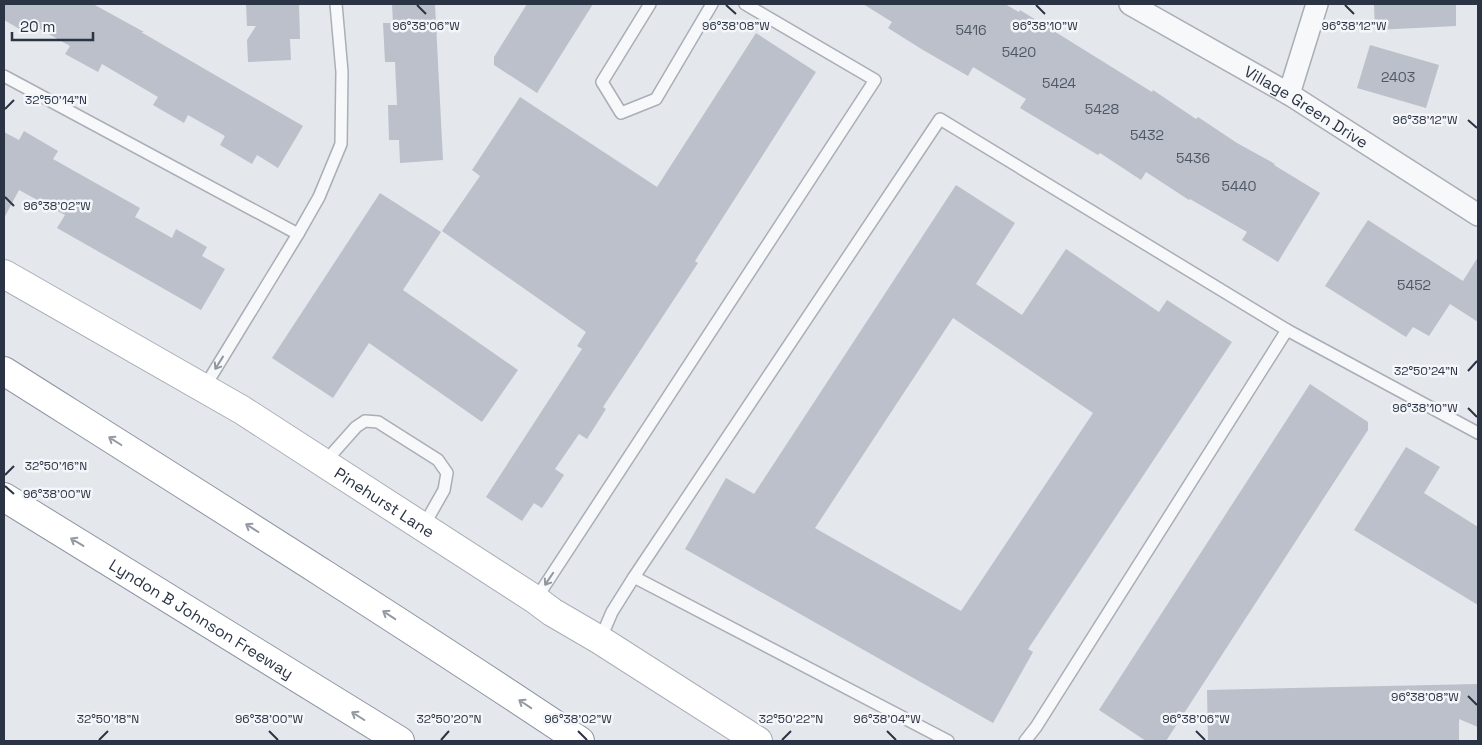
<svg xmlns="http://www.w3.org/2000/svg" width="1482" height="745" font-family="'Space Grotesk',sans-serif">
	<rect width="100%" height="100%" fill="#e4e7ec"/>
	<g fill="#bbc0ca" fill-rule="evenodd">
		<polygon points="4,4 93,4 144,32 141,32 303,126 278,168 257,155 252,164 220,145 225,136 188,115 184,123 153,105 158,97 102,64 98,72 65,54 70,46 33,25 28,34 4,20"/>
		<polygon points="246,4 299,4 300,39 290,39 291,60 248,62 247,40 256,26 247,26"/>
		<polygon points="392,4 435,4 443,160 400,163 399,140 389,140 388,105 397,105 395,62 385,62 383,23 393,23"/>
		<polygon points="527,4 593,4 537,93 494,65 494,57"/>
		<polygon points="863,4 1005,4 1019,12 1020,10 1152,92 1153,90 1196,119 1198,117 1237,143 1275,164 1274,165 1320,193 1278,262 1242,240 1247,232 1190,199 1189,200 1146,172 1141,180 1100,153 1098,155 1020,108 1026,99 973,67 968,76 923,50 888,28 892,22"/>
		<polygon points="1374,4 1456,4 1456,26 1375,30"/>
		<polygon points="756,33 816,72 695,261 698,263 603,407 606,409 587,439 579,434 555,469 564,475 542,508 534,503 522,521 486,497 582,349 577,346 586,332 442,231 480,176 472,170 520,97 657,187"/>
		<polygon points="1370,45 1439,65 1426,108 1357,88"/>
		<polygon points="24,131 58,151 53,159 140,208 135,217 172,238 176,229 207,247 202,256 225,269 201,310 57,228 65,215 19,190 4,218 4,132 19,140"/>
		<path d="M956,185L1015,223L976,284L1022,315L1066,249L1159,312L1167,300L1232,342L1028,649L1033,652L993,723L685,549L726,478L754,494ZM953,318L1093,413L961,611L815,528Z"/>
		<polygon points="380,193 441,232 403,290 518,370 482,422 369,343 333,398 272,358"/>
		<polygon points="1368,220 1463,281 1478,257 1478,322 1450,304 1429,336 1413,327 1406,337 1325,286"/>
		<polygon points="1310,384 1368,422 1368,430 1166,741 1146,741 1099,710"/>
		<polygon points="1406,447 1440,467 1424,493 1478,527 1478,605 1354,530"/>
		<polygon points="1478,684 1478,727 1459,719 1459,741 1208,741 1207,690"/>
	</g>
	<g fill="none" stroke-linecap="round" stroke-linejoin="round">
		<defs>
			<g id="lane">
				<polyline points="650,4 602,82 621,113 656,99 712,4"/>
				<polyline points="4,76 298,234"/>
				<polyline points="204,388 298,234 319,197 341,144 342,72 336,4"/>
				<polyline points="324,463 356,427 365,421 378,422 438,460 447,473 444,490 423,527"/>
				<polyline points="634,577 948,741"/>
				<polyline points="536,599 875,80 745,4"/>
				<polyline points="600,640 612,612 634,577 940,119 1287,330 1478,433"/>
				<polyline points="1025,741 1036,727 1287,330"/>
			</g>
			<g id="street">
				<path id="s1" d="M1130,4L1289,94L1478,215"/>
				<polyline points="1289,94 1317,4"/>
			</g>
			<g id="secondary">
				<path id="s2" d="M4,274L242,410L536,600L552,612L600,640L758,741"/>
			</g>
			<g id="highway">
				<path d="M4,371C197,493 390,614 580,741"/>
				<path id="s3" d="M4,497L400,741"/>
			</g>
		</defs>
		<use href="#lane" stroke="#a9aeb7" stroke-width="14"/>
		<use href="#street" stroke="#a9aeb7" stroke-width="24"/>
		<use href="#secondary" stroke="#a9aeb7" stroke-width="30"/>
		<use href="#highway" stroke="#8b94a3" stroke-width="30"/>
		<use href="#lane" stroke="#f7f8fa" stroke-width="11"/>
		<use href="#street" stroke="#f7f8fa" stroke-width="21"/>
		<use href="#secondary" stroke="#fff" stroke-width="28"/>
		<use href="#highway" stroke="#fff" stroke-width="28"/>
	</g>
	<defs><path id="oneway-shaft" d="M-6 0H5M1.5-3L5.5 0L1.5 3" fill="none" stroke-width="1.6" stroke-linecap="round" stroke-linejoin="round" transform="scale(1.25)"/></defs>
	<g stroke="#9196a0">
		<use href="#oneway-shaft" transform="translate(219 363) rotate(122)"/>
		<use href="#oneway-shaft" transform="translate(549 579) rotate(124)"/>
	</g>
	<g stroke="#959aa2">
		<use href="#oneway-shaft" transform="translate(115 441) rotate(-148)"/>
		<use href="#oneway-shaft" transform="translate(252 528) rotate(-148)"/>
		<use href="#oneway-shaft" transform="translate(77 542) rotate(-149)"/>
		<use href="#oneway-shaft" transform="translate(389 615) rotate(-147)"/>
		<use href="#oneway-shaft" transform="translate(525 704) rotate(-146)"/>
		<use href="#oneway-shaft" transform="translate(358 716) rotate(-148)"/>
	</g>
	<path fill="none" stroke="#2b3445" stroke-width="2" d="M417,5L426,14M726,5L736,14M1036,5L1045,14M1345,5L1354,14M5,109L14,100M1468,120L1477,128M5,197L14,206M1468,371L1477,361M1468,408L1477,417M5,475L14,466M5,486L14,494M1468,696L1477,705M269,731L278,740M578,731L587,740M887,731L896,740M1196,731L1205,740M99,740L108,731M441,740L449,731M782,740L791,731"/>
	<g text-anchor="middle" stroke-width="5" stroke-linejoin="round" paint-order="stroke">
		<g font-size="14" fill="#4f5766">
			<text x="971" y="35">5416</text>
			<text x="1019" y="57">5420</text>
			<text x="1398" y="82">2403</text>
			<text x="1059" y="88">5424</text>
			<text x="1102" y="114">5428</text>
			<text x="1147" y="140">5432</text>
			<text x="1193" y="163">5436</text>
			<text x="1239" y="191">5440</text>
			<text x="1414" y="290">5452</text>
		</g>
		<g font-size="16" fill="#2b3445" stroke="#f4f6f9">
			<text dy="6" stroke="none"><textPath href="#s1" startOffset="204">Village Green Drive</textPath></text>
			<text dy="6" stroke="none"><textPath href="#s2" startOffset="444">Pinehurst Lane</textPath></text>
			<text dy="6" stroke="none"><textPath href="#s3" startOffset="232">Lyndon B Johnson Freeway</textPath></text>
		</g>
	</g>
	<g font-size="12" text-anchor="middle" fill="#2b3445" stroke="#f4f6f9" stroke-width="5" stroke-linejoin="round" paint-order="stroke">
		<text x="426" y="30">96°38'06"W</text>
		<text x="736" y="30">96°38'08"W</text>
		<text x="1045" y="30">96°38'10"W</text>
		<text x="1354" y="30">96°38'12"W</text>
		<text x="56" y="104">32°50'14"N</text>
		<text x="1425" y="124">96°38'12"W</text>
		<text x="57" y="210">96°38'02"W</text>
		<text x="1426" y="375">32°50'24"N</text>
		<text x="1425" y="412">96°38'10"W</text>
		<text x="56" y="470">32°50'16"N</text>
		<text x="57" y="498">96°38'00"W</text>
		<text x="1425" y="701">96°38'08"W</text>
		<text x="108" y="723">32°50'18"N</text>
		<text x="449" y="723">32°50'20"N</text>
		<text x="791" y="723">32°50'22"N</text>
		<text x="269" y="723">96°38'00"W</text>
		<text x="578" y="723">96°38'02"W</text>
		<text x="887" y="723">96°38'04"W</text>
		<text x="1196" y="723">96°38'06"W</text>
	</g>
	<rect width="1482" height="745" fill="none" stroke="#2b3445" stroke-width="10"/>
	<path d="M12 32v8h81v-8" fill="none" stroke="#2b3445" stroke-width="2.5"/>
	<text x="20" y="32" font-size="15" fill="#2b3445" stroke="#f4f6f9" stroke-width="4" paint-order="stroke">20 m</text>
</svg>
